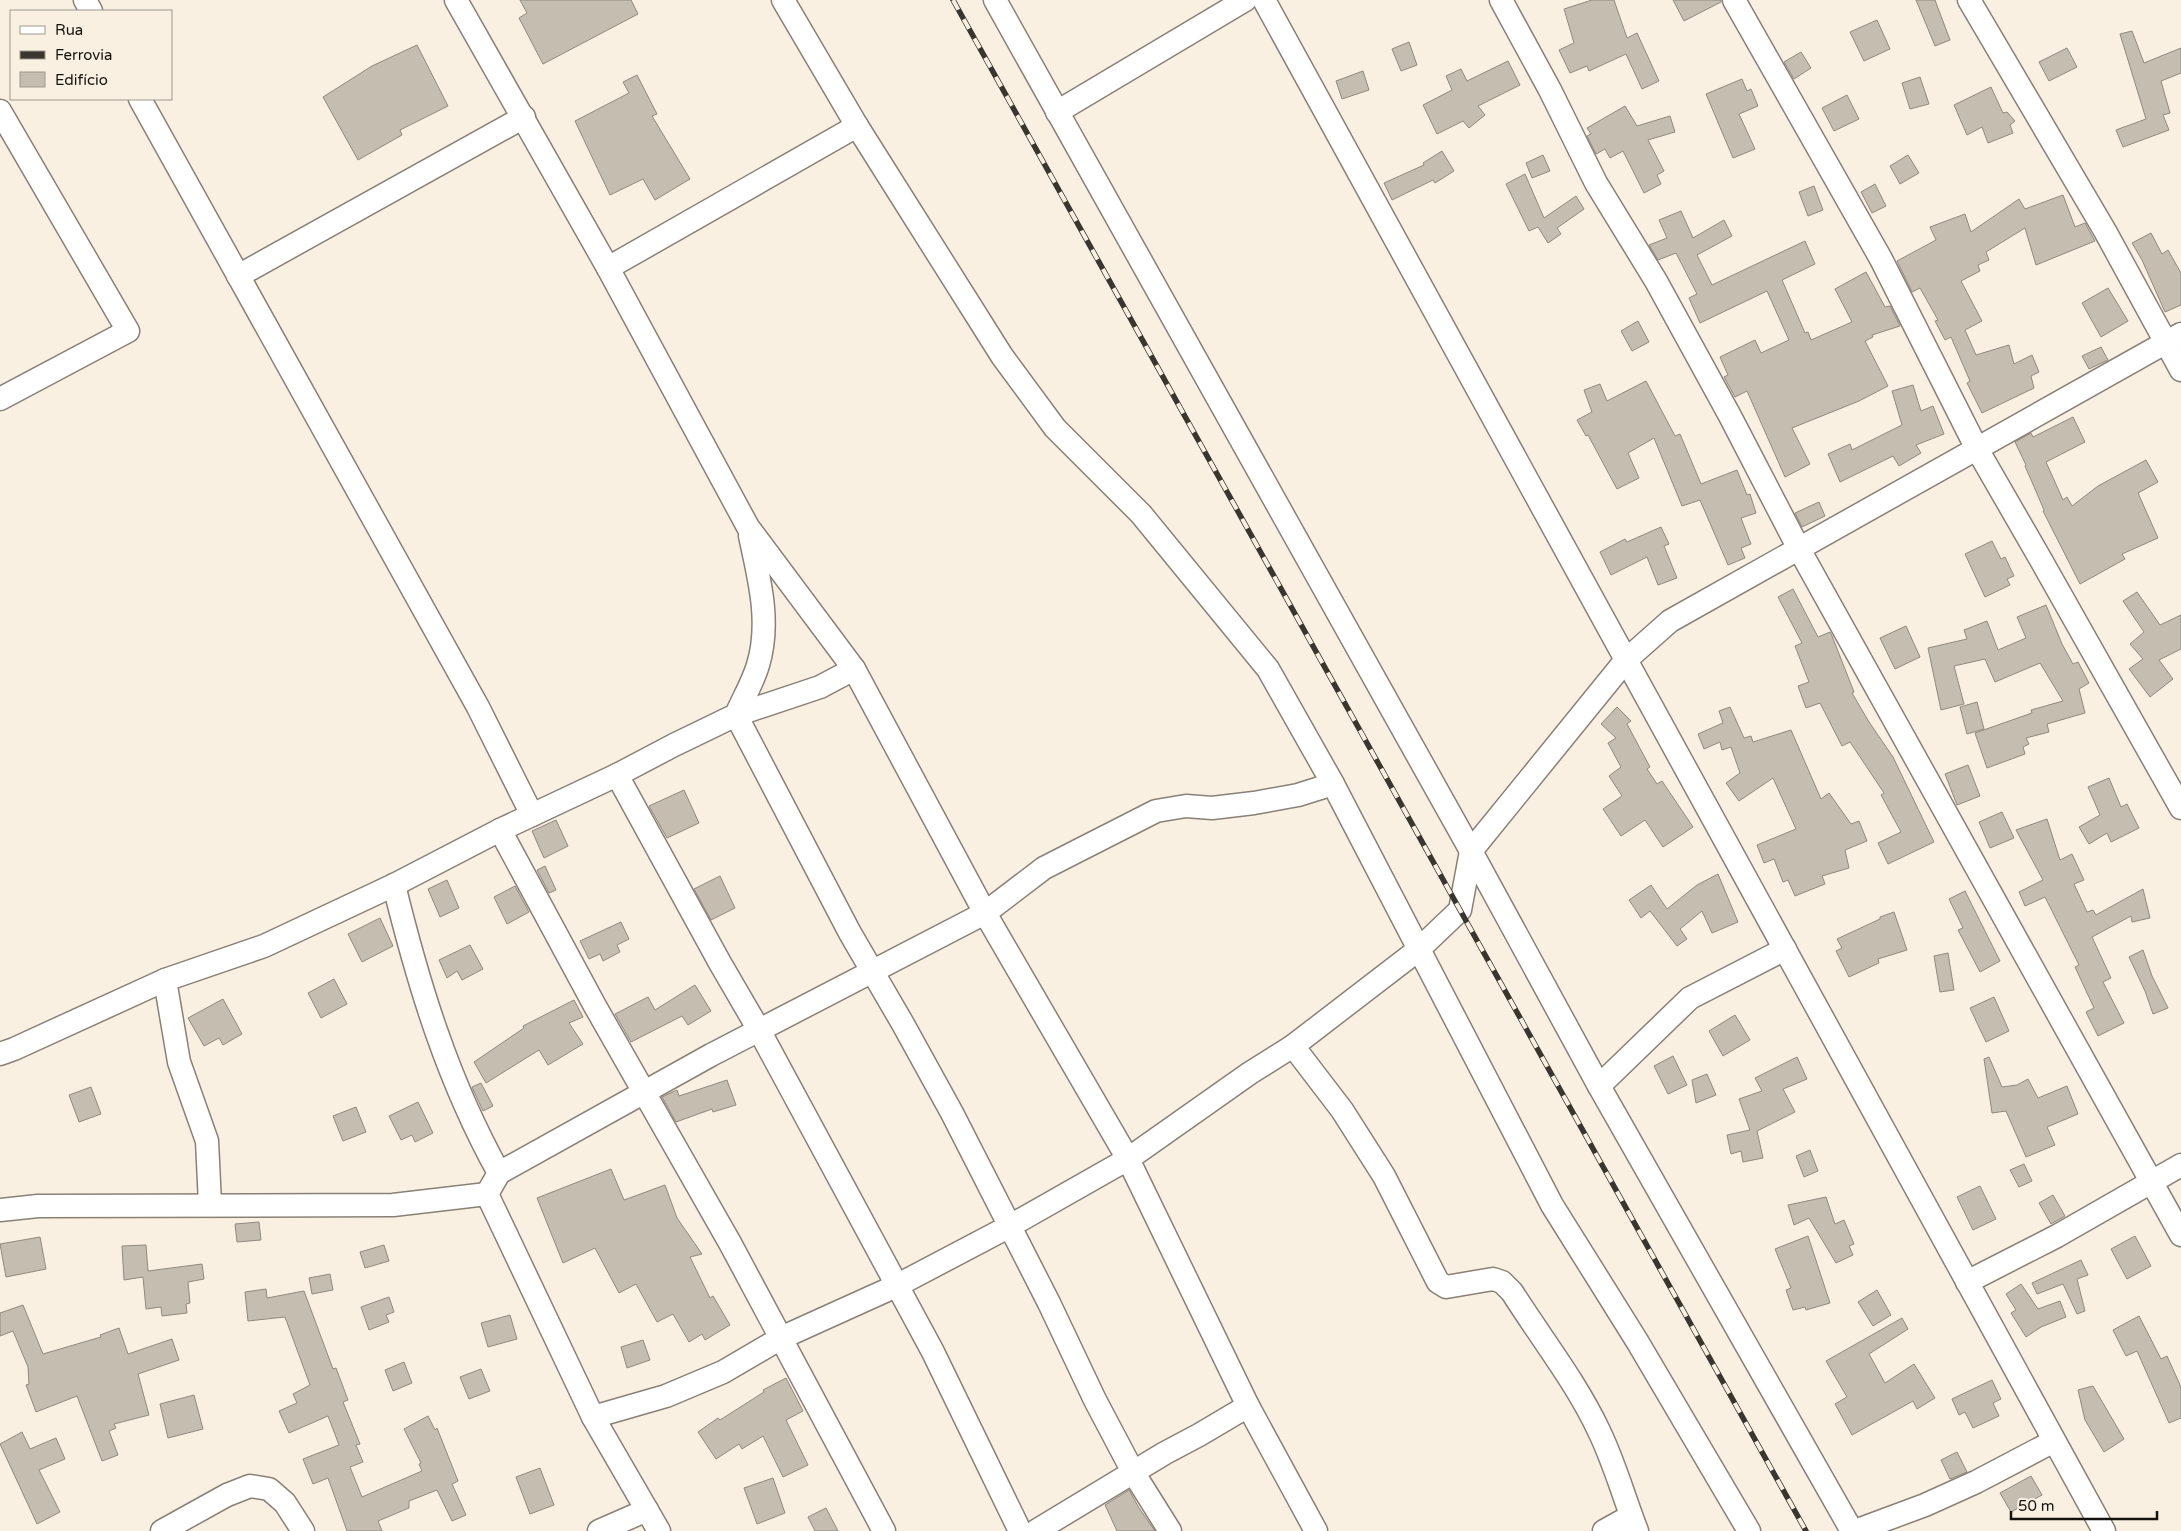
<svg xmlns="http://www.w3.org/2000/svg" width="2181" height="1531" font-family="'Varela Round',sans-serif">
	<rect width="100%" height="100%" fill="#f9f0e2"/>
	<g fill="#c5bdb0" stroke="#91897d">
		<polygon points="520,0 631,0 638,14 543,64 519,18 527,13"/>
		<polygon points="1592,0 1614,0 1627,38 1637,33 1659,81 1642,89 1626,54 1589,71 1587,66 1570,73 1559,50 1574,43 1564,9"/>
		<polygon points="1673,0 1721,0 1721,2 1684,21"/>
		<polygon points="1916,0 1935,0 1950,40 1935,46"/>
		<polygon points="1877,20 1890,49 1864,61 1850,32"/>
		<polygon points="2132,31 2144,63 2181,48 2181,73 2161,81 2170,113 2163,115 2169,130 2123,147 2116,130 2146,119 2120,34"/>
		<polygon points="1409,42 1417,65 1401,71 1392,49"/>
		<polygon points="417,45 448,106 400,130 402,135 358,160 323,97 372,66"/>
		<polygon points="2067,48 2077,67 2049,81 2039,62"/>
		<polygon points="1801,52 1811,68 1794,79 1784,62"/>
		<polygon points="1508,61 1520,85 1478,106 1485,115 1469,128 1463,121 1437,134 1423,105 1452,90 1446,76 1461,69 1467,81"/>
		<polygon points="1363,71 1369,90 1342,99 1336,81"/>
		<polygon points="637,75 657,114 652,116 690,179 655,200 643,179 610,195 575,121 629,93 623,82"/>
		<polygon points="1920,77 1929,104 1910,109 1902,83"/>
		<polygon points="1742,79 1747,91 1751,89 1758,106 1739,114 1755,149 1733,158 1706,94"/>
		<polygon points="1991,87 2003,113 2007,112 2015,121 2010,125 2013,133 1988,143 1982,127 1967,135 1954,105"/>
		<polygon points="1847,95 1859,119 1834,131 1822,108"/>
		<polygon points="1625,106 1637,126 1670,116 1675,132 1648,140 1664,171 1657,175 1661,184 1644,193 1623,151 1610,158 1605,149 1596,154 1587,136 1591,134 1587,128"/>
		<polygon points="1442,151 1454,171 1435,183 1433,180 1392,200 1384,183 1424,165 1423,163"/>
		<polygon points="1543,155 1550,171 1532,178 1526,163"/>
		<polygon points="1908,155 1919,173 1900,184 1890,166"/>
		<polygon points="1525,174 1544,218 1576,196 1584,209 1557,228 1561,234 1548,243 1538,227 1529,231 1506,184"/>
		<polygon points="1875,184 1886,206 1872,213 1861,192"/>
		<polygon points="1814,186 1823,210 1808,216 1799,192"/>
		<polygon points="2063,195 2075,227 2085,223 2095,241 2036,265 2025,228 1986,252 1989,260 1978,265 1980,271 1961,281 1982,321 1965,330 1976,355 2009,345 2014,364 2032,355 2039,372 2031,376 2034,388 1982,413 1967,383 1970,381 1951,337 1945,340 1935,321 1938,320 1920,288 1912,292 1897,261 1936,240 1930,227 1965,214 1971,232 2019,199 2025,209"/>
		<polygon points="1681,211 1693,238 1724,220 1732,236 1697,255 1712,285 1805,241 1815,264 1782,280 1805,333 1808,332 1811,340 1852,322 1835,289 1866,272 1885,307 1890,306 1900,326 1872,335 1873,337 1865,341 1888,386 1859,401 1792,428 1810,464 1785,477 1747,391 1735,397 1724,377 1728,375 1720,357 1755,340 1761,353 1789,340 1767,291 1700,323 1689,298 1697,294 1676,253 1658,260 1649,245 1667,238 1659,220"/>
		<polygon points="2151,233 2162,254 2168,250 2181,273 2181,305 2165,312 2142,260 2132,243"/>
		<polygon points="2108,288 2128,321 2101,337 2082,303"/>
		<polygon points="1638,321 1649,342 1632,351 1621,331"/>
		<polygon points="2101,347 2108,360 2089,369 2082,356"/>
		<polygon points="1646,381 1675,436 1680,434 1701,484 1737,470 1747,495 1750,494 1756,513 1741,518 1751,544 1741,548 1745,558 1728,565 1700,500 1682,506 1654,438 1628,453 1639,478 1617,489 1588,435 1586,436 1577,420 1592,412 1584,390 1600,384 1607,401"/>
		<polygon points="1913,385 1921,411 1933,406 1944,434 1916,445 1921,453 1899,466 1893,456 1840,482 1828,454 1850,444 1852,450 1902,425 1892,391"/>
		<polygon points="2073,417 2085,442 2046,462 2063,500 2067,497 2072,506 2098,486 2146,460 2158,482 2138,493 2158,538 2122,554 2125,559 2080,584 2043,511 2044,510 2025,466 2026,465 2015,442 2031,433 2033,437"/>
		<polygon points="1819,502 1825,516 1802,527 1795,513"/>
		<polygon points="1661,527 1669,544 1664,546 1677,578 1658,585 1647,557 1611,575 1600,552 1625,539 1627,542"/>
		<polygon points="1992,541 2001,559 2005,557 2014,576 2007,579 2010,585 1985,597 1965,554"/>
		<polygon points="1793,589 1818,637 1830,632 1832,636 1854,692 1852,693 1869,722 1893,757 1934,842 1888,864 1878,843 1901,832 1881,795 1884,793 1850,742 1842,746 1820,703 1806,708 1798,686 1809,682 1795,646 1802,643 1778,597"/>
		<polygon points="2137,592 2160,625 2181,615 2181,649 2159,660 2173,679 2150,697 2129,669 2143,659 2130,644 2144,632 2123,601"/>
		<polygon points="2046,605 2062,644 2073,664 2078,662 2089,683 2079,689 2085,713 2047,724 2049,732 2026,738 2029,744 2023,747 2025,754 1987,768 1975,733 2032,713 2031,710 2063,701 2040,663 1995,682 1985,659 1954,666 1964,704 1941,710 1928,648 1967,639 1964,630 1987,621 1998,650 2026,638 2017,617"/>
		<polygon points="1906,626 1920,657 1895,669 1880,638"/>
		<polygon points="1977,702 1984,729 1967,734 1960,707"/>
		<polygon points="1617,707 1631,721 1627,724 1650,767 1647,769 1657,784 1662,781 1693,827 1663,847 1645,820 1621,836 1603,809 1622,796 1609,776 1621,767 1608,743 1616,738 1601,724"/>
		<polygon points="1730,707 1744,738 1751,736 1753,742 1791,730 1821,799 1829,793 1851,824 1859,821 1867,841 1845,850 1849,868 1822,876 1825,884 1795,896 1788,880 1783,882 1774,859 1764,863 1757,845 1796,829 1773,778 1739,801 1726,783 1740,773 1731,747 1722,750 1720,742 1704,749 1698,734 1723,723 1719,711"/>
		<polygon points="1968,765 1980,796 1957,805 1945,774"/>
		<polygon points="2109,778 2121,807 2127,804 2139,828 2111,842 2107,833 2089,844 2079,827 2100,815 2088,787"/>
		<polygon points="684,790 699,823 667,838 649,806"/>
		<polygon points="2002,812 2014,838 1990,848 1979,822"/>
		<polygon points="2047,819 2060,860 2072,854 2084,880 2074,884 2087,912 2093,910 2096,915 2143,889 2150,918 2132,922 2131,916 2092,937 2111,978 2103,982 2124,1023 2098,1036 2086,1012 2094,1008 2075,967 2079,965 2045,897 2025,906 2019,892 2043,880 2016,830"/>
		<polygon points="556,820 568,846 544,858 532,831"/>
		<polygon points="545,866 556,890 549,893 537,870"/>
		<polygon points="1718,874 1738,922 1712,933 1702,911 1680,929 1687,939 1677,946 1650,911 1641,918 1629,900 1651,885 1667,909 1697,885"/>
		<polygon points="720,876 735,908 711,920 694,889"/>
		<polygon points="447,880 459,908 440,917 428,889"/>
		<polygon points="515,886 529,912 507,924 494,897"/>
		<polygon points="1965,891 2000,961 1980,972 1958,930 1963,928 1949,899"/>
		<polygon points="1894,912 1907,950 1878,959 1879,963 1849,977 1836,951 1842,948 1837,939 1880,919 1880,917"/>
		<polygon points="380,918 393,946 362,962 348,934"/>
		<polygon points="621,922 629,939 617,945 620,952 603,961 600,954 589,959 580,941"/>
		<polygon points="470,945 483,969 462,980 457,971 447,978 439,960"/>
		<polygon points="2143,950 2152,976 2168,1008 2153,1014 2145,991 2129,957"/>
		<polygon points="1948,953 1954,990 1940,992 1934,956"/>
		<polygon points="334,979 347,1004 321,1018 308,993"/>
		<polygon points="695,985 711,1011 688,1025 682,1016 631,1042 615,1014 648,997 655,1010"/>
		<polygon points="1994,997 2009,1031 1986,1042 1970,1008"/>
		<polygon points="223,999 242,1034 223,1045 219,1038 204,1046 188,1018"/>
		<polygon points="574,1000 583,1017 569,1023 583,1044 548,1065 539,1050 486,1083 474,1062 524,1028 523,1026"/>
		<polygon points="1735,1015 1750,1040 1723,1056 1709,1031"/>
		<polygon points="1673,1056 1687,1085 1668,1094 1654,1066"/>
		<polygon points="1797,1057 1807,1079 1783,1089 1795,1112 1757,1131 1763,1158 1743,1162 1741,1151 1731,1154 1727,1135 1750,1130 1739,1099 1762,1091 1755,1078"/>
		<polygon points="1989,1057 2002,1087 2017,1085 2028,1079 2038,1098 2067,1086 2078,1114 2047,1127 2055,1145 2026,1157 2006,1111 1992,1113 1984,1059"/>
		<polygon points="1707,1074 1716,1095 1696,1103 1692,1080"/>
		<polygon points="727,1080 736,1105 713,1112 712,1109 676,1122 662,1097 677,1090 679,1096"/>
		<polygon points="481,1083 493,1106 483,1111 472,1087"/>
		<polygon points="91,1087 101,1114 79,1122 69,1095"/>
		<polygon points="418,1102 433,1133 415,1142 412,1135 401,1140 389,1116"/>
		<polygon points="356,1107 366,1132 343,1141 333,1116"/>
		<polygon points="1810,1150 1818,1171 1804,1177 1796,1156"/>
		<polygon points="2024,1164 2032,1181 2019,1187 2010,1170"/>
		<polygon points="611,1169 624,1200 665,1185 677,1218 702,1254 690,1257 710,1298 713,1296 730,1325 705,1340 702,1334 689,1342 673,1314 657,1322 636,1284 619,1293 595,1248 563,1263 537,1198"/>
		<polygon points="1980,1186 1996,1219 1973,1230 1957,1197"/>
		<polygon points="2053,1195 2065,1216 2051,1224 2039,1203"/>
		<polygon points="1826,1197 1835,1224 1844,1220 1854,1244 1849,1246 1853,1255 1836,1263 1809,1218 1794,1225 1788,1205"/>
		<polygon points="259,1222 261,1240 237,1242 235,1224"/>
		<polygon points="1808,1236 1830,1303 1806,1310 1805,1307 1793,1310 1786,1290 1791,1288 1775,1249"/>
		<polygon points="2135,1236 2151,1266 2127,1279 2111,1249"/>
		<polygon points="40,1237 46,1269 6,1277 0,1244"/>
		<polygon points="146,1245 148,1271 202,1264 204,1279 188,1282 190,1303 186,1304 187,1313 162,1316 161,1307 146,1309 143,1277 124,1280 122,1246"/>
		<polygon points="384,1245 389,1261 365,1268 360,1252"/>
		<polygon points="2081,1260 2088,1275 2077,1279 2085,1311 2077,1314 2063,1284 2037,1294 2032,1283"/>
		<polygon points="330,1274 333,1290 312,1294 309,1278"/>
		<polygon points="2021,1284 2038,1309 2060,1301 2066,1317 2041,1327 2026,1337 2011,1313 2016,1310 2006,1294"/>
		<polygon points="266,1289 267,1298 304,1291 333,1369 336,1368 348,1400 343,1402 360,1444 356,1445 363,1462 350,1467 362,1497 422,1471 419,1464 421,1463 404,1429 428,1416 435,1430 437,1428 458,1481 452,1484 466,1515 452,1521 437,1490 409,1501 409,1508 378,1521 382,1531 347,1531 328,1478 313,1484 303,1459 339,1445 328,1416 289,1433 279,1411 297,1403 293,1394 310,1385 285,1317 248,1321 245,1292"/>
		<polygon points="1877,1290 1891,1315 1873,1326 1858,1302"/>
		<polygon points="389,1297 394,1312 386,1315 389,1322 369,1330 361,1307"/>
		<polygon points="23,1305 43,1354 101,1337 100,1335 119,1328 128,1354 172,1339 179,1360 138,1374 149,1415 114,1424 116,1428 109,1431 118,1455 102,1461 77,1396 36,1412 26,1385 29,1384 28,1367 13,1331 0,1336 0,1313"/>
		<polygon points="510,1315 517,1339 488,1347 481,1323"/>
		<polygon points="2139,1316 2161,1359 2167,1356 2181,1387 2181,1418 2169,1423 2137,1351 2126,1356 2113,1330"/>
		<polygon points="1902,1318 1908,1329 1869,1354 1885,1383 1914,1364 1935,1398 1917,1409 1913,1401 1852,1435 1835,1404 1847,1397 1826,1361"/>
		<polygon points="643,1340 650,1360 627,1368 621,1347"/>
		<polygon points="404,1362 412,1383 393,1391 385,1370"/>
		<polygon points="481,1369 490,1391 469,1399 460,1377"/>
		<polygon points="786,1378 803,1411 786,1420 808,1465 783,1477 763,1436 742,1449 739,1444 716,1459 698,1432 718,1418 720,1420 764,1392 763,1390"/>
		<polygon points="1992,1380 2001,1399 1993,1403 1999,1416 1973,1428 1965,1412 1959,1415 1952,1399"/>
		<polygon points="2093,1386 2124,1439 2104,1452 2085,1420 2078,1390"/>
		<polygon points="194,1395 203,1429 168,1438 160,1404"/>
		<polygon points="22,1432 30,1449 56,1438 65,1459 39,1470 60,1512 37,1524 0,1444"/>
		<polygon points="1957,1452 1967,1472 1950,1479 1941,1460"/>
		<polygon points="540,1468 554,1505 530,1514 516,1477"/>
		<polygon points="2031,1476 2042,1495 2011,1512 2000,1493"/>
		<polygon points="773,1478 785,1513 757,1524 744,1488"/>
		<polygon points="1129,1490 1139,1508 1155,1531 1117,1531 1105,1505"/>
		<polygon points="826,1508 838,1531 815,1531 808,1517"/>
	</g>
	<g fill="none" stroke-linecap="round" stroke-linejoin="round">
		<defs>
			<g id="street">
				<polyline points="85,0 91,11"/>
				<polyline points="456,0 608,268 748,527 854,669 985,913 1128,1159 1248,1406 1316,1531"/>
				<polyline points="783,0 857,126 1002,356 1055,428 1141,514 1268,669 1333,784 1552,1205 1637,1341 1749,1531"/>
				<polyline points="995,0 1471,851 1599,1086 1852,1531"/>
				<polyline points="1264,0 2104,1531"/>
				<polyline points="1501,0 1550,90 1596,183 1656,281 1730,416 1799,549 2181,1235"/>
				<polyline points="1734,0 1881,259 1977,449 2041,560 2181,808"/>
				<polyline points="1969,0 2105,231 2181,370"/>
				<polyline points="140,99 478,707 532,815"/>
				<polyline points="0,111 128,331 0,399"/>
				<polyline points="1057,112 1245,0"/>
				<polyline points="608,268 857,126"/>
				<polyline points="238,276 524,117"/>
				<polyline points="854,669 820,687 736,715 850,933 903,1024 952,1113 1049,1303 1095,1400 1133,1472 1170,1531"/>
				<polyline points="617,775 720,963 759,1030 933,1352 1020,1531"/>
				<polyline points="500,830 595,1006 730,1243 884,1531"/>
				<path d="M394,885C419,987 448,1081 499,1173"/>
				<polyline points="165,980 179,1062 207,1141 210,1204"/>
				<path d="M1293,1046L1342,1110L1384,1176L1438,1282L1446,1287L1493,1279L1502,1282L1512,1292C1541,1338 1576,1382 1599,1431C1615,1464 1624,1498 1637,1531"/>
				<path d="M0,1054L14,1049L165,980L264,946L394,885L500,830L617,775L674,745L736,715C743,699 753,682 758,665C771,622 759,578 750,536"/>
				<polyline points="1599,1086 1690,998 1785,949"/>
				<polyline points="487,1194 499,1173 711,1055 985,913 1044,868 1156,811 1186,806 1212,808 1254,803 1298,795 1333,784"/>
				<polyline points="0,1210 38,1206 393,1205 487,1194 593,1417 659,1531"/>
				<polyline points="1967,1282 2057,1236 2181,1165"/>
				<polyline points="593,1417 666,1396 723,1372 781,1338 896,1286 1010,1226 1128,1159 1250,1073 1293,1046 1418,950 1460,910 1471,851 1626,660 1670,621 2181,334"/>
				<polyline points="162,1531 227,1495 250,1486 269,1489 285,1503 303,1531"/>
				<polyline points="599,1531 647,1510"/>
				<polyline points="1036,1531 1165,1453 1199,1435 1248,1406"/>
				<polyline points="1604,1531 1631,1516"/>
				<polyline points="1855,1531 1925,1505 1976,1482 2054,1441"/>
			</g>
		</defs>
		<use href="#street" stroke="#898175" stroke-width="25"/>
		<use href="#street" stroke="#fff" stroke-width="22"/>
		<defs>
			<polyline id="rail" points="953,0 1806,1531"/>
		</defs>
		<use href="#rail" stroke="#39362f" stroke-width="5.5"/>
		<use href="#rail" stroke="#f9f0e2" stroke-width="4" stroke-dasharray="11" stroke-linecap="butt"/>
	</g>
	<rect x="10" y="10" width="162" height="90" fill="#f9f0e2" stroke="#9e988d"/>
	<rect x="20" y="26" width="25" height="8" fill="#ffffff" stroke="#9e988d"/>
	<text x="55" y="35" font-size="15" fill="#15130e">Rua</text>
	<rect x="20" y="51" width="25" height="8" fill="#39362f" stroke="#9e988d"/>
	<text x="55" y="60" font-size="15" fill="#15130e">Ferrovia</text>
	<rect x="20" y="72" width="25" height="15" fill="#c5bdb0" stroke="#9e988d"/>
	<text x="55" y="85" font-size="15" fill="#15130e">Edifício</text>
	<path d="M2011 1511v8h146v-8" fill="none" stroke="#15130e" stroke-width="2.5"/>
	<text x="2018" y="1511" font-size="15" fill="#15130e" stroke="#f9f0e2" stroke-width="4" paint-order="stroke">50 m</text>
</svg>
